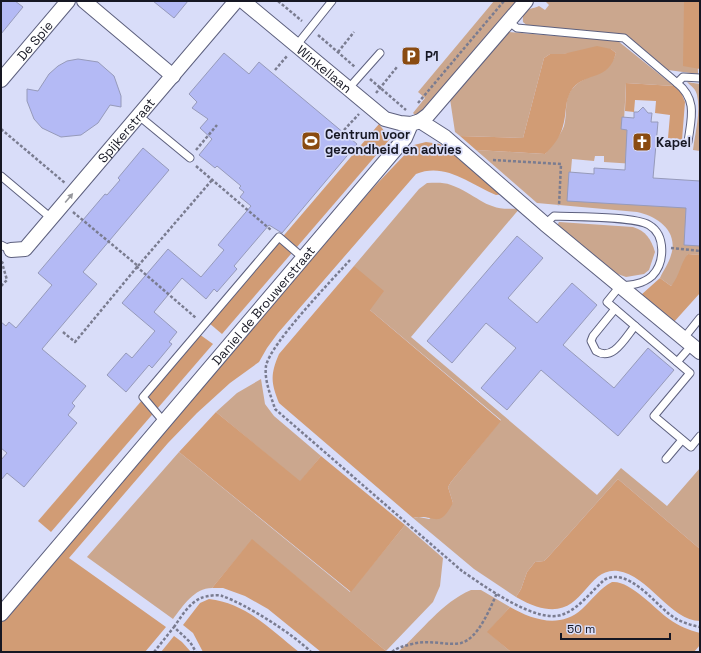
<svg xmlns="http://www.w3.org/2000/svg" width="701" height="653" font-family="'Space Grotesk',sans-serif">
	<rect width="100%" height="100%" fill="#d9ddf9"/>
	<g fill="#cba78e">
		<polygon points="494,1 517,1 424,112 416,116 413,113 425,98 418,92"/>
		<path d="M545,1H696L698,74L668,70L630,38L622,35L530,28L523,22C522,7 531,10 539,6L545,10L549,5Z"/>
		<path d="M509,32L618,41L674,86L626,83L624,121H630L635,164L604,162V156H595L594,161L572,159L569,192L689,201L700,237V255L688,254L677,280L671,286L660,278C663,271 669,263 671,255C679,231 657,216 637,212L537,203L476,150L545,154C551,146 561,135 564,126C568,113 563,97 574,87C585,75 611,72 616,53L611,49L563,54H550L544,58L523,138L460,136L455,132L450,99Z"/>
		<path d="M687,82L700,84V151L693,150C695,133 701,112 697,95C696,89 691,86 687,82Z"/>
		<path d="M427,183C435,183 443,182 451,185C479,195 486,213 520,208L411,337L597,495L621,468L667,506L700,468V549L618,479L549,556L544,561L535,562L527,572L521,589L516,597L474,569L413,518L419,517L429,519L453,503L448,487L451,482L501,420L370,310L354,266L419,189Z"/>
		<path d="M559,222L633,227C646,231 651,239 655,252L649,270L644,274L626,277L612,272L557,226Z"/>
		<polygon points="261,379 265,404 274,416 321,456 300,482 216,412 237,393"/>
		<path d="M179,452L350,592L405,525L443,558L440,586L433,602L386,651L252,540L212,588C194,588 183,606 173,619L87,557Z"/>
		<path d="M471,590H481L510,607L488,632L511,652H398C423,630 441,603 471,590Z"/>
	</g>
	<g fill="#d19c75">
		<polygon points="684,1 700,1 700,69 683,66"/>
		<path d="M597,46L611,49L616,53C608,82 588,71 573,88C564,99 567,114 563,126C560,138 553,146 545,154L476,150L460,136L523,138L544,58L550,54H563Z"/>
		<polygon points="626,83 674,86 681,92 685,102 682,140 668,138 670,115 655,113 656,101 635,100 634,112 625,111"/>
		<polygon points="379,124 390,139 222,334 209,323"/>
		<path d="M426,142L440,144L453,152L504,194L496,195C470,184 445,162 416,174L278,333L267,348L259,362L230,383L197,413L168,443L69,558L166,627L145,652H1V621L372,189L414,145Z"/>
		<path d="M688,254L700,255V293L673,323L641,295L660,278L671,286C680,276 680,263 688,254Z"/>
		<path d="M354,266L384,291L370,310L501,421L451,482L448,487L453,503C438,531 435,513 413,518L279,403C271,383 270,375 279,354Z"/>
		<polygon points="199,334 213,344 51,532 38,521"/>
		<polygon points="216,412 300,481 321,456 405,525 351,592 179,452"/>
		<path d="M618,479L700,549V621C671,621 648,575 618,571C580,566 585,637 516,597L521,589L527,572L535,562L544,561L549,556Z"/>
		<polygon points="252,539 386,651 321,652 268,609 245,596 223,588 212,588"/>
		<path d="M612,582C630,580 655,609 669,619C679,626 688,630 700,633V645L694,652H511L487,632L510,607C533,620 560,629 582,609C592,600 600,588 612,582Z"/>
		<path d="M209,599C246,603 271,630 299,652H203L193,633L183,625L200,603Z"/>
		<polygon points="174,636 182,642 191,652 161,652"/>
	</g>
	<g fill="#b4baf5" stroke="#969aba">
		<polygon points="1,1 15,1 23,7 1,34"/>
		<polygon points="153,1 188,1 174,18"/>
		<polygon points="224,53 249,74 259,62 357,144 282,233 269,225 234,266 237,269 217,292 214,289 206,299 182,278 154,312 177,332 169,342 172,344 152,368 149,365 126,392 107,375 126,353 132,358 155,331 122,303 168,249 201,277 224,250 218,245 251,206 240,197 244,192 239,188 241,186 217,166 215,168 199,155 212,139 200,128 208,119 192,108 197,102 189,94"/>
		<polygon points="78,59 98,62 114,76 121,96 121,107 110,105 98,123 81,135 61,137 42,128 34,119 27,101 27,89 38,91 49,74 58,66 67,61"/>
		<polygon points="643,107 648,113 652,113 651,122 658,122 653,178 700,181 700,246 684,245 686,208 567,201 569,172 594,174 594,168 625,170 627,130 621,129 622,117 634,118 634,112 638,112"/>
		<polygon points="143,148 169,170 83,272 97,284 42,349 86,386 72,403 75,406 68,415 77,423 24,487 7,473 1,480 1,460 7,453 1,448 1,322 6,326 9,322 16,328 52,285 38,273 105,194 107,195 120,180 118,178"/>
		<polygon points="517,236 543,258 508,298 537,323 572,283 597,305 563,345 614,388 648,348 674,370 618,436 541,370 507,410 481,388 516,348 486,323 452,363 427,341"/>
	</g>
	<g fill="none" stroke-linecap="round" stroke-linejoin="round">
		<defs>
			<g id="service">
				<polyline points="508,21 517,28 624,38 677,83 683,77 700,78"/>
				<polyline points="296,46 332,1"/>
				<path d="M677,83C698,100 691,119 688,142"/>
				<polyline points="348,89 380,53"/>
				<polyline points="139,116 190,158"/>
				<polyline points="1,176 51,218"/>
				<path d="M545,224L554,216C574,217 634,216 649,225C666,235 665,263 652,276C643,284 632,285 620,286L607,302L690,373L654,416L691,447L700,436"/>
				<polyline points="1,245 11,250"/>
				<path d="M615,309L593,336L591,341L596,351C613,362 625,338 635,326"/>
				<polyline points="684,338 700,318"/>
				<polyline points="677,362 692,345"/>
				<polyline points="164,422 143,397 279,237 303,258"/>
				<polyline points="666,459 682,440"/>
			</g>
			<g id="minor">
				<polyline points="84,1 173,76"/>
				<path id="s1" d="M243,1L385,119L400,123L411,124"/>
				<path id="s2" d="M1,80L68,1"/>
				<polyline points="420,121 445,137 545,224 700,352"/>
				<path id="s3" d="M11,250L25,249L236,1"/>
				<path id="s4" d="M1,614L405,138L411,124L420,121L428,115L526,1"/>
			</g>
		</defs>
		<use href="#service" stroke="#5d607e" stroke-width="9"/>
		<use href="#minor" stroke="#5d607e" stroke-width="16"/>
		<g stroke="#7a7c90" stroke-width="2.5" stroke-dasharray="3 2" stroke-linecap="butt">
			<polyline points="278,1 302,21"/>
			<polyline points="318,35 355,67"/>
			<polyline points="338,52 354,32"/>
			<polyline points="275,70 287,56"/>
			<polyline points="370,79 406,110"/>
			<polyline points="376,93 397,67"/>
			<polyline points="418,103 504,1"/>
			<polyline points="1,129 65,183"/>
			<polyline points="344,130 359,114"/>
			<polyline points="196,150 217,125"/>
			<polyline points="493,160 561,164 559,206"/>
			<polyline points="196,166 271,230"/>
			<polyline points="73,212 138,266 137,267 196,318"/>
			<polyline points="671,248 700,251"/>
			<path d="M350,260C332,280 270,344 266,366C264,380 271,396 275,409L462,571C483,585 538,626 564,614C579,608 592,591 604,580C627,567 652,600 669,614C678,621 689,625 700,627"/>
			<polyline points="138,266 212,180"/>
			<polyline points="1,286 7,280 2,263 4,260"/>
			<polyline points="63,332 75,342 137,267"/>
			<path d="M174,627C181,617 189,603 201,598C206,596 218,594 222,596C246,604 293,634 311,652"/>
			<polyline points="154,652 174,627 190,642 196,652"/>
			<path d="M392,652C398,647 404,646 412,644C429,639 447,646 461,643C479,638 490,608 497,593"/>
		</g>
		<use href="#service" stroke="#fff" stroke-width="7"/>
		<use href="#minor" stroke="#fff" stroke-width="14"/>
	</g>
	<defs><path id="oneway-solid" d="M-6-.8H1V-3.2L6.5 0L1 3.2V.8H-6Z"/></defs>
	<use fill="#96979c" href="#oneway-solid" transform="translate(69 198) rotate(-50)"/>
	<defs>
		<symbol id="parking-square" viewBox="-11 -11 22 22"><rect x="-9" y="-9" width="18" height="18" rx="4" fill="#8a4b11" stroke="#d9ddf9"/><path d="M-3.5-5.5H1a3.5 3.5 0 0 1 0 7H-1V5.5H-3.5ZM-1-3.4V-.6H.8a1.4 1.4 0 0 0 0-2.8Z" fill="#fff"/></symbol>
		<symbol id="stadium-square" viewBox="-11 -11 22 22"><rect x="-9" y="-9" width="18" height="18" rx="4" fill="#8a4b11" stroke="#d9ddf9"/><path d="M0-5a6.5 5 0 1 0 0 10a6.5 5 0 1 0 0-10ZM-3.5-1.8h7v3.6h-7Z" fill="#fff"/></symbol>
		<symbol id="church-square" viewBox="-11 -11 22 22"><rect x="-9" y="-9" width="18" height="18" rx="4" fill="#8a4b11" stroke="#d9ddf9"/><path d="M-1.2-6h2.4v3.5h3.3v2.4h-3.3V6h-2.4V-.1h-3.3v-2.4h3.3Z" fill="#fff"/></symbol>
	</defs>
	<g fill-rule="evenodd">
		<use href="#parking-square" x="400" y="45" width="22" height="22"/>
		<use href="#stadium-square" x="300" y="130" width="22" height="22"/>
		<use href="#church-square" x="631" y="131" width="22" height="22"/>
	</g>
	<g text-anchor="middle" stroke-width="3.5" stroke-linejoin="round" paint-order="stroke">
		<g font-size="13" fill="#161723" stroke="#d9ddf9">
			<text dy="5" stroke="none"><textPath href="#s2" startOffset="52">De Spie</textPath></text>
			<text dy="5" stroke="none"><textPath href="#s1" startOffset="106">Winkellaan</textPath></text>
			<text dy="5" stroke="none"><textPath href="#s3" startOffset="170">Spijkerstraat</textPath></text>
			<text dy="5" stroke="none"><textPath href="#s4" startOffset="405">Daniel de Brouwerstraat</textPath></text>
		</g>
		<g font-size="13" font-weight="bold" fill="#161723" stroke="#d9ddf9" text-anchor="start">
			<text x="425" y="61">P1</text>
			<text x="325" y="139">Centrum voor<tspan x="325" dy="15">gezondheid en advies</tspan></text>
			<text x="656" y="147">Kapel</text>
		</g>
	</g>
	<rect width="701" height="653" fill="none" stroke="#161723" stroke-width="4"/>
	<path d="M561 633v6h109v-6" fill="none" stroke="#161723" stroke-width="2"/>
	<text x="567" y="633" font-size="12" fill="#161723" stroke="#d9ddf9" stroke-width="3" paint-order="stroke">50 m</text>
</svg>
